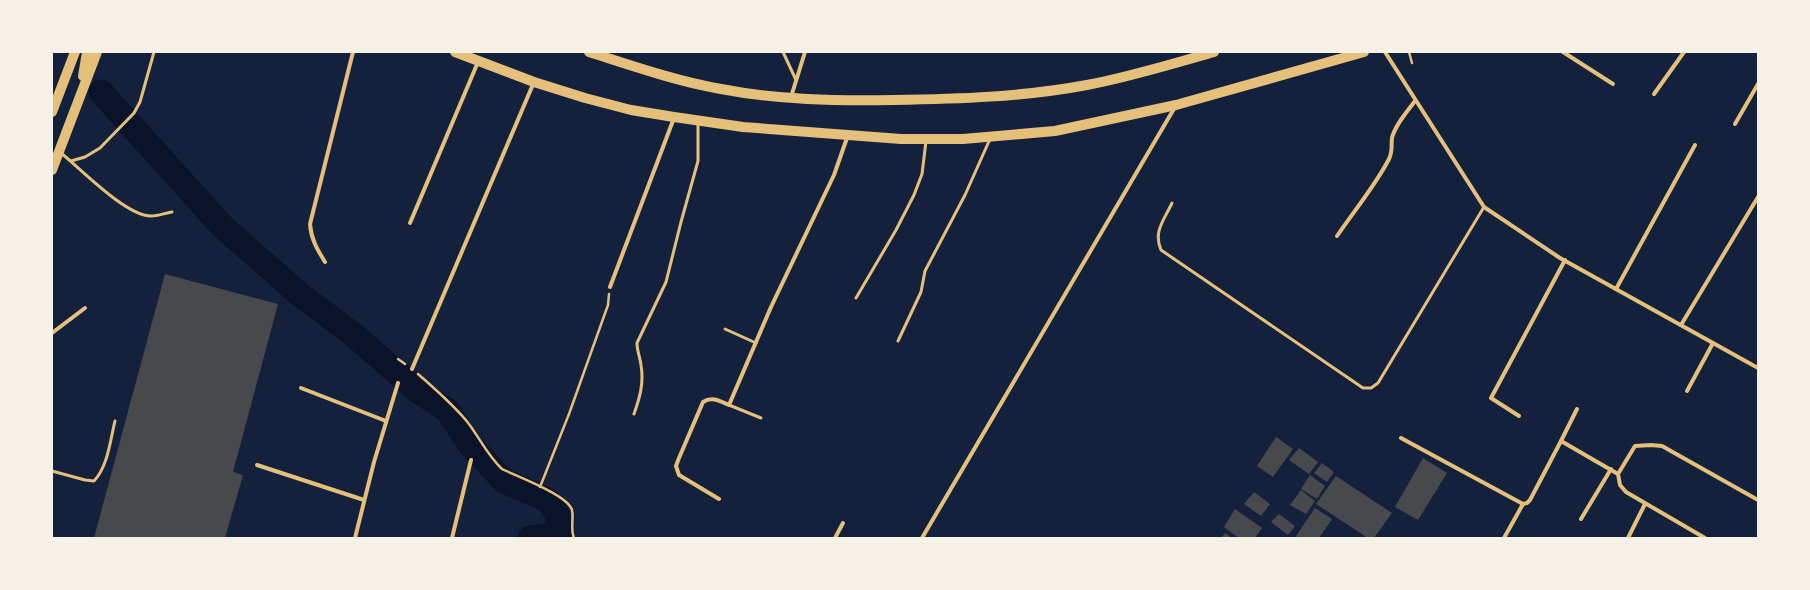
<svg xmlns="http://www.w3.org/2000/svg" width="1810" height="590" font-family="Jost,sans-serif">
	<rect width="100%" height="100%" fill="#14213d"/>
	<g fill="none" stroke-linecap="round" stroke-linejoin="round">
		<polyline stroke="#0b132b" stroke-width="25" points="101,92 222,226 298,293 354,335 418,391 447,410 471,446 504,481 548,500 557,514 560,534 530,538"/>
	</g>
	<g fill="#48494c">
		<polygon points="165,274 278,304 233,472 243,475 225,538 94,538"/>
		<polygon points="1276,437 1293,449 1273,477 1257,466"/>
		<polygon points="1299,448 1318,462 1309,474 1289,460"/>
		<polygon points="1423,458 1447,473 1418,520 1395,507"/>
		<polygon points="1322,463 1334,472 1327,482 1314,473"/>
		<polygon points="1310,475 1325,486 1317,499 1301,489"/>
		<polygon points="1336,476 1392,513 1374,538 1368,538 1316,504"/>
		<polygon points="1301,490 1315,501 1306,514 1290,505"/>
		<polygon points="1254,492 1270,504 1261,516 1244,504"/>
		<polygon points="1315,508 1332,519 1319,538 1298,538 1296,536"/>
		<polygon points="1235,509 1262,528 1255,538 1239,538 1224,527"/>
		<polygon points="1279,514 1295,526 1288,535 1271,522"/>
		<polygon points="1225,533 1232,538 1221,538"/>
	</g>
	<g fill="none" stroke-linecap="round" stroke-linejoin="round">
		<g stroke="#e5c07b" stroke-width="2.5">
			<polyline points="1409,52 1412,63"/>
			<polyline points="398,359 405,364"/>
			<path d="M418,374C436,390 455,406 469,424C480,439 488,456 502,469C516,476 568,495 572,510C574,519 570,529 574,538"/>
			<polyline points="540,487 569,414 608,305 609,294"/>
		</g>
		<g stroke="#e5c07b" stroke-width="3">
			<polyline points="783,52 796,80"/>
			<path d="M61,153C81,169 126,216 151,216C158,216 165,213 172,212"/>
			<polyline points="71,161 85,157 100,148 134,113 140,102 154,52"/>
			<path d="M1172,203C1164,220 1153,232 1161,250L1363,388H1371L1378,383L1484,207"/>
			<polyline points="856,298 896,230 914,195 922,174 926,141"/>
			<polyline points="725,329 756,343"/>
			<polyline points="898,341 921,292 925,271 965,195 990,139"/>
			<polyline points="729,405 761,418"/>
			<path d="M634,414C640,397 644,383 641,365C640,357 637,351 637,343L666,282L681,222L698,161V123"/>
			<path d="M52,471L85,480L94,481C108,466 110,441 115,421"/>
		</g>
		<g stroke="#e5c07b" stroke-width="4">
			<polyline points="1385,52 1484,207 1560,258 1758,368"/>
			<polyline points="1563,52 1613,84"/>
			<polyline points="1654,94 1684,52"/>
			<polyline points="791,97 805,52"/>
			<polyline points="1735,124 1758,84"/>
			<polyline points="410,223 478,62"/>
			<path d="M1337,236C1354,211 1375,186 1389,159C1393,151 1391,145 1392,138C1395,125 1407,112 1415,101"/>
			<path d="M325,262C317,249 311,239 310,224L353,52"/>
			<polyline points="610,287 674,118"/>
			<polyline points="1616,289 1695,145"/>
			<polyline points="1681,325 1758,197"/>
			<polyline points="52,333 85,308"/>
			<polyline points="412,369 534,82"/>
			<polyline points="301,388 386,421"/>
			<polyline points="1687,391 1713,343"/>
			<polyline points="1519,416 1491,398 1565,260"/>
			<polyline points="1401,438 1523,504 1527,503 1530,500 1561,441 1618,474"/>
			<polyline points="1561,441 1577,409"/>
			<polyline points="257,465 364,500"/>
			<path d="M719,499L679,475L676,466L679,458L703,402C712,396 720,401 729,405L771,307L834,175L848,135"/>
			<polyline points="1581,519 1611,469"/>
			<polyline points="355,538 374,462 398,383"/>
			<polyline points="452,538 471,460"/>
			<polyline points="835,538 843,523"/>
			<polyline points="922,538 1175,107"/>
			<polyline points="1504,538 1523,504"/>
			<polyline points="1628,538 1645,504"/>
			<polyline points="1705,538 1626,492 1620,485 1618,474 1635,446 1651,445 1662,446 1758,500"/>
		</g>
		<g stroke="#e5c07b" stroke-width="10">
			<polyline points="455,52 534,82 585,98 631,110 674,117 743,127 901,139 963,139 1055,131 1176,105 1364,52"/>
			<path d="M589,52C633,66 676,81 721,89C778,100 836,101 893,100C958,99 1023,97 1087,85C1130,77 1172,64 1214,52"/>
			<polyline points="83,76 87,52"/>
			<polyline points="52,112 75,52"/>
			<polyline points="52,170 97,52"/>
		</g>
	</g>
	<rect width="1810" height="590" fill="none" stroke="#f6f1e7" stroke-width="106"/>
</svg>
